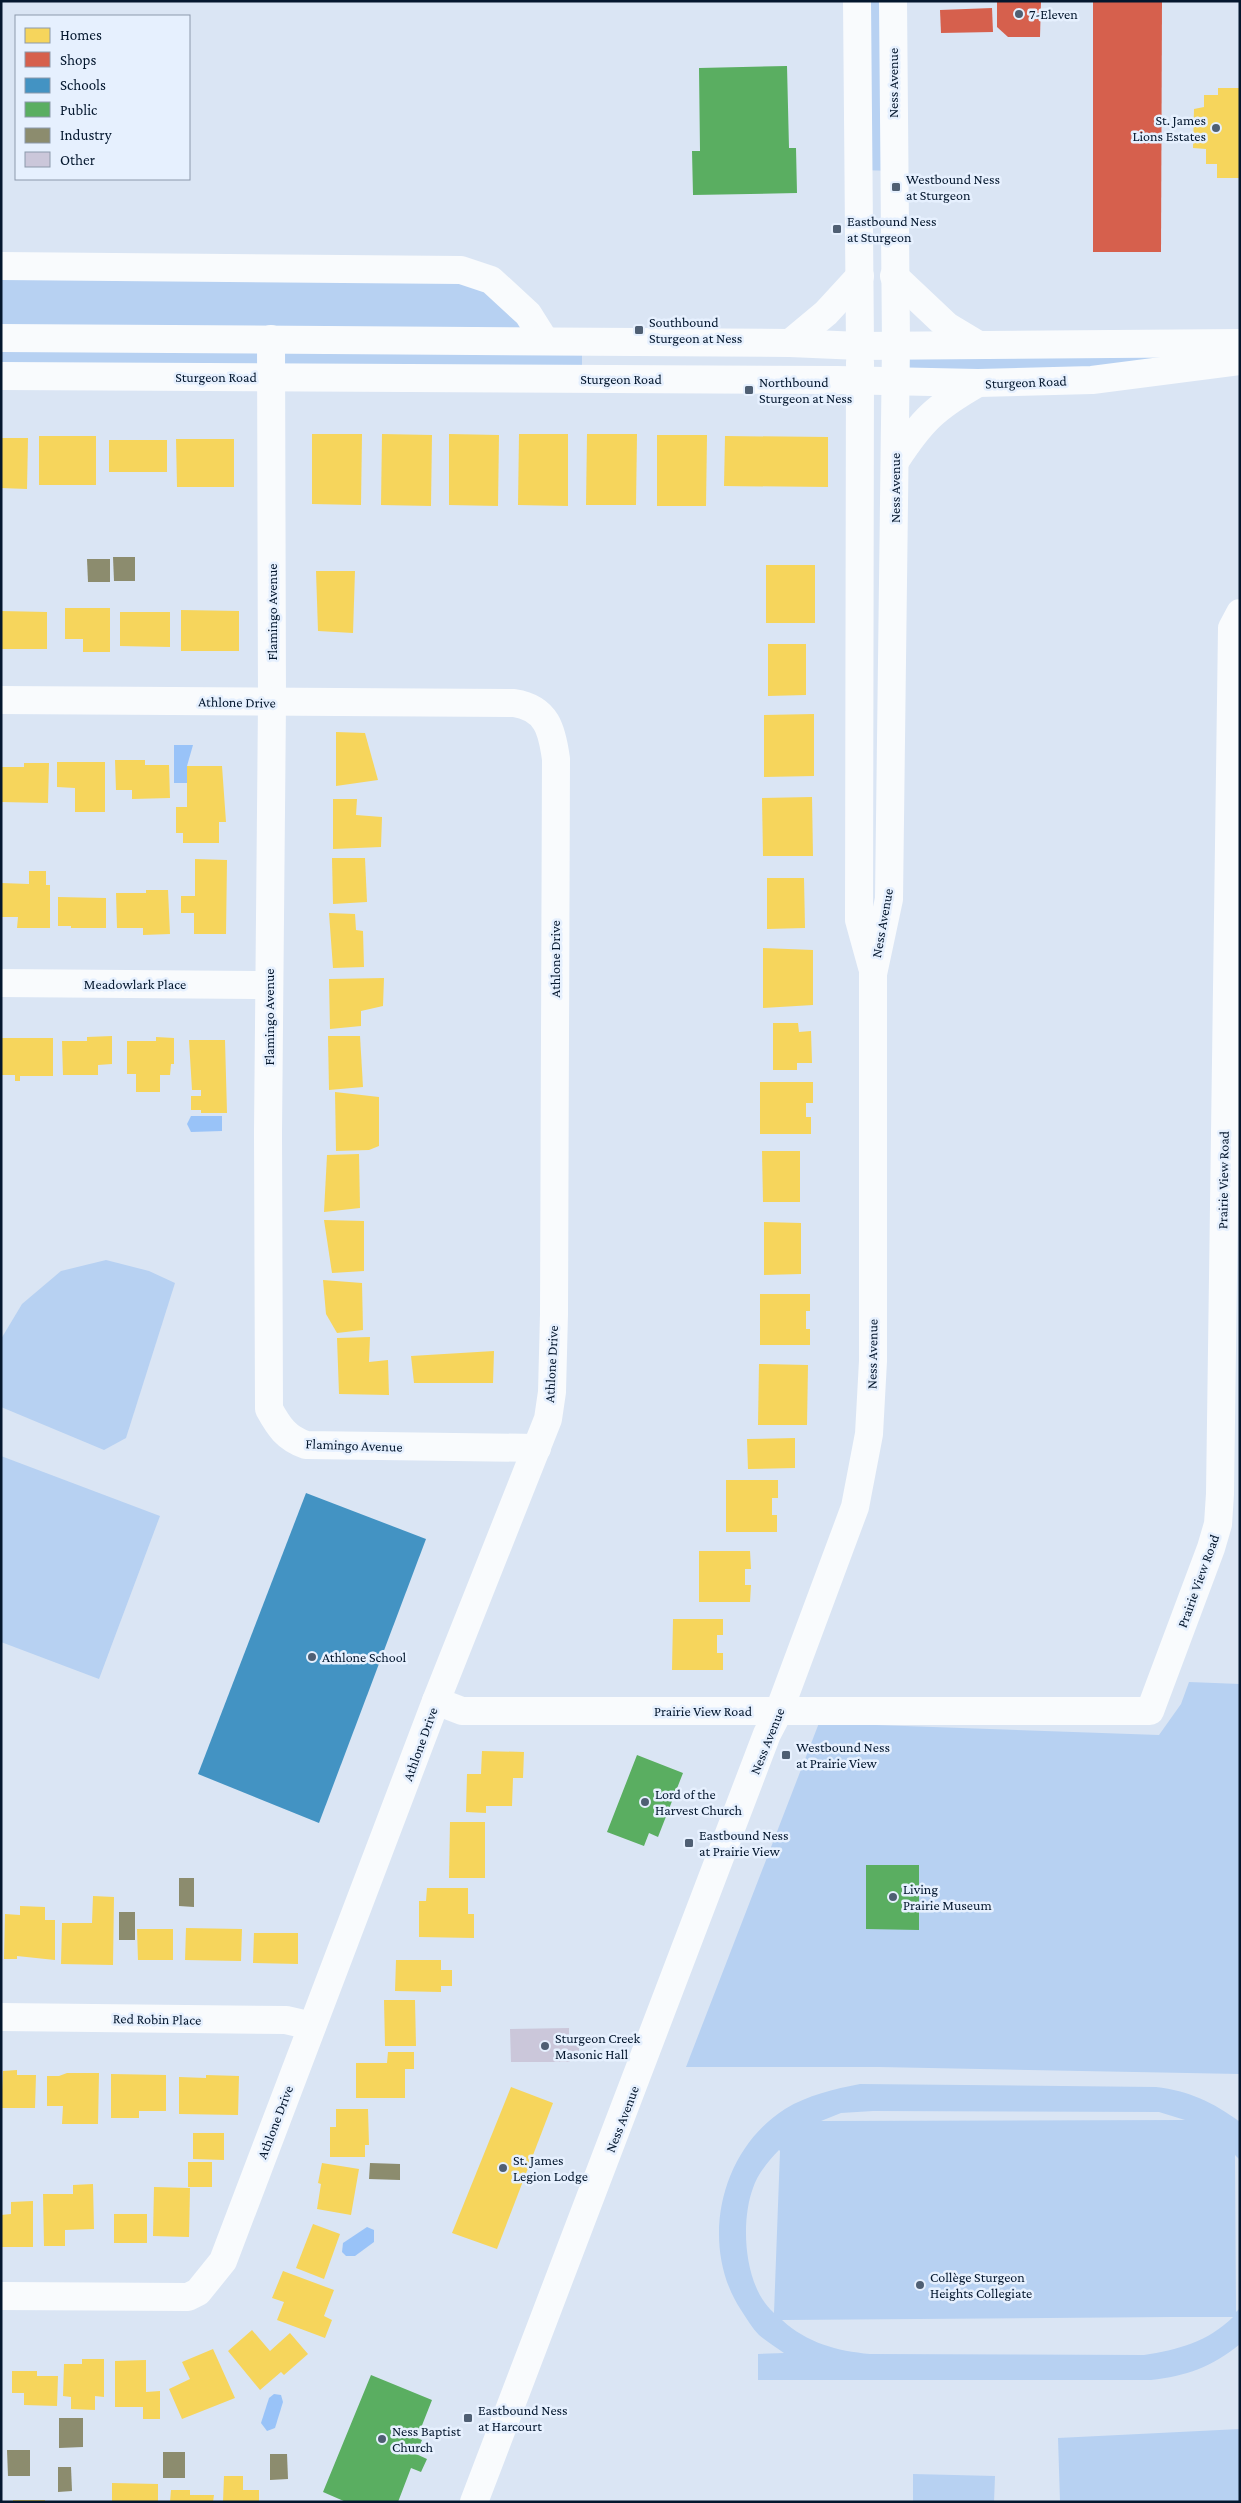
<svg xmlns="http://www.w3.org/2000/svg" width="1241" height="2503" font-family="'Crimson Pro',serif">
	<rect width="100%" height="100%" fill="#dae5f4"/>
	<g fill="#b7d1f2" fill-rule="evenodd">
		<polygon points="857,1 891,1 894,171 859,170"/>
		<polygon points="1,266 461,270 545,341 582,341 582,379 1,376"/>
		<polygon points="916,344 1240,361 897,381"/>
		<polygon points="106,1260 149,1271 175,1283 126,1438 104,1450 1,1407 1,1339 22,1304 61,1271"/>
		<polygon points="1,1456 160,1516 99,1679 1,1642"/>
		<polygon points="1189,1682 1240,1684 1240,2074 879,2067 686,2067 819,1723 1159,1735 1181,1704"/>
		<path d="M860,2084L1156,2087C1189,2091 1213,2102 1240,2122V2160L1235,2155L1236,2312L1240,2308V2344C1212,2367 1186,2376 1151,2380H758V2354L784,2353C776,2347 767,2342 759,2335C752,2328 747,2319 741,2310C699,2246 719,2151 785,2109C808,2095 834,2089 860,2084ZM873,2111L1159,2112L1185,2120L821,2121L841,2113ZM779,2150L780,2151L774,2313C744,2287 740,2223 753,2188C757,2175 769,2160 779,2150ZM1171,2317H1233C1208,2342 1177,2350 1144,2355L870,2354C837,2351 807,2343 782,2320Z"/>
		<polygon points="1240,2429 1240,2502 1060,2502 1058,2438"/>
		<polygon points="913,2474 995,2476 994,2502 913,2502"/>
	</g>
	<g fill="#99c3f8">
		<polygon points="174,745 193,745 187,766 187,783 174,783"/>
		<polygon points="191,1116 222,1116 222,1131 191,1132 187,1124"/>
		<polygon points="367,2227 374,2230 374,2242 355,2256 346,2256 342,2252 343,2243"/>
		<polygon points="274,2394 281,2395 283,2402 275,2428 267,2431 261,2423 269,2398"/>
	</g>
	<g fill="#f6d55c">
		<polygon points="1218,88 1240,88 1240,178 1217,178 1217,164 1206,164 1206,149 1193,148 1194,109 1204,107 1204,95 1218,95"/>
		<polygon points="312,434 362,434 361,505 312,504"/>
		<polygon points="382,434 432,435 431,506 381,505"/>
		<polygon points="449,434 499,435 498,506 449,505"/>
		<polygon points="519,434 568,434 568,506 518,505"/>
		<polygon points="587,434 637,434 636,505 586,505"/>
		<polygon points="657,435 707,435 706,506 657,506"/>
		<rect x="39" y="436" width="57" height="49"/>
		<polygon points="725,436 828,437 828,487 724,486"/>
		<polygon points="1,438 28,438 27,489 1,488"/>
		<polygon points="176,439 234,439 234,487 177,487"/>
		<rect x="109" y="440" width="58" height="32"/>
		<rect x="766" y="565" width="49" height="58"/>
		<polygon points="316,571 355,571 353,633 318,631"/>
		<polygon points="65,608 110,608 110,652 83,652 83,639 65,639"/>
		<polygon points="181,610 239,611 239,651 181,651"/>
		<polygon points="1,611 47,612 47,649 1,649"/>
		<polygon points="120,612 170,612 170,647 120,646"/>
		<polygon points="768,644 806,644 806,695 768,696"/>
		<polygon points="814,714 814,776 764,777 764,715"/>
		<polygon points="336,732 365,733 378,780 336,786"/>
		<polygon points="115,760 145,760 145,765 169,765 170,798 132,799 132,790 116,790"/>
		<polygon points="57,762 105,762 105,812 75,812 75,788 57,787"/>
		<polygon points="24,763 49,763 48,803 1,802 1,767 24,767"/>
		<polygon points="187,766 222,766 226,822 219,822 219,843 183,843 183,833 176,833 176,807 187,807"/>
		<polygon points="812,797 813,856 763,856 762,798"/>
		<polygon points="333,799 357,799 356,815 382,817 381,847 333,849"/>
		<polygon points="332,858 365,858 367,902 333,904"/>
		<polygon points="195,859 227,860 226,934 194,934 194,913 181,913 181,896 195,896"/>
		<polygon points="29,871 46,871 46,885 50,885 50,928 17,928 18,917 1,917 1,883 29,884"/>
		<polygon points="767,878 804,878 805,928 767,929"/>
		<polygon points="146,890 168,890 170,934 143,935 143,928 117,928 116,893 146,893"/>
		<polygon points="58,897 106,898 106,928 71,928 71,926 58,926"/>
		<polygon points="329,913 355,914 356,930 363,931 364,967 333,968"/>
		<polygon points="763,948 813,950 813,1005 763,1008"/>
		<polygon points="384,978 383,1006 361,1011 361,1026 330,1029 329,979"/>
		<polygon points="773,1023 798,1023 799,1032 811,1031 812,1063 797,1063 797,1070 773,1070"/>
		<polygon points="112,1036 112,1064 98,1065 98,1075 63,1075 62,1041 87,1041 87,1037"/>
		<polygon points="328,1036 360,1036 363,1087 329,1090"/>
		<polygon points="156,1037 174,1038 174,1064 171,1064 170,1075 160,1075 160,1092 136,1092 136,1074 127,1074 127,1041 156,1041"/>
		<polygon points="1,1038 53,1038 53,1076 20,1076 20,1081 15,1081 15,1075 1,1075"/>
		<polygon points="189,1040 225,1040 227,1113 201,1113 201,1110 191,1110 191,1096 201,1096 201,1090 192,1090"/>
		<polygon points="760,1082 813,1082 813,1103 806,1103 806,1117 811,1117 811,1134 760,1134"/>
		<polygon points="335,1092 379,1097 379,1146 369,1150 336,1151"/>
		<polygon points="762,1151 800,1151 800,1202 763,1202"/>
		<polygon points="359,1154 360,1208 324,1212 327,1155"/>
		<polygon points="324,1220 364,1221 364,1271 332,1273"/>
		<polygon points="764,1222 801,1223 801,1274 764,1275"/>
		<polygon points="323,1280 362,1283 363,1330 337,1333 326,1314"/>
		<polygon points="760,1294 810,1294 810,1311 806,1311 806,1329 810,1329 810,1345 760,1345"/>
		<polygon points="370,1337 369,1362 388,1360 389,1395 339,1394 337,1338"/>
		<polygon points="494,1351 493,1383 414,1383 411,1356"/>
		<polygon points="759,1364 808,1365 807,1425 758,1425"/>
		<polygon points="795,1438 795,1468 748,1469 747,1439"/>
		<polygon points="726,1480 778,1480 778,1498 772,1498 772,1515 777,1515 777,1532 726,1532"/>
		<polygon points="699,1551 750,1551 751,1569 745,1569 745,1585 751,1585 750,1602 699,1602"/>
		<polygon points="673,1619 723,1619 723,1635 717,1635 717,1653 723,1653 723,1670 672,1670"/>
		<polygon points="482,1751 524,1752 523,1778 513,1778 512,1806 486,1806 486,1813 466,1812 467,1774 481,1774"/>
		<polygon points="450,1822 485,1822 485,1878 449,1878"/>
		<polygon points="427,1888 468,1888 468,1914 474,1914 474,1938 419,1937 419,1901 426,1901"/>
		<polygon points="93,1896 114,1897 113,1965 61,1964 62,1923 92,1923"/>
		<polygon points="20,1906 45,1907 45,1920 55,1920 55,1960 17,1956 17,1959 4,1959 5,1914 20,1915"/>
		<polygon points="186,1928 242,1929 241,1961 185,1960"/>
		<polygon points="137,1929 173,1929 173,1960 138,1960"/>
		<polygon points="254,1933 298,1933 298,1964 253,1963"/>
		<polygon points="396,1960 441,1960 441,1970 452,1970 452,1986 441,1986 441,1992 395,1991"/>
		<polygon points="384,2000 415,2000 416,2046 385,2046"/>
		<polygon points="388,2052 414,2052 414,2069 405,2069 405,2098 356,2098 356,2063 387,2063"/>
		<polygon points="17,2070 17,2075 36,2075 35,2108 1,2108 3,2071"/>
		<polygon points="67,2073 99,2073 98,2124 62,2124 63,2106 47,2106 47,2076 59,2076"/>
		<polygon points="111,2074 166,2075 166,2111 139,2111 139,2118 111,2118"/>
		<polygon points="206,2075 239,2076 238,2115 179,2114 179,2077 206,2078"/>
		<polygon points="511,2087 553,2103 497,2249 452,2233"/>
		<polygon points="336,2109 368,2109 369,2145 365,2145 365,2157 330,2157 330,2127 336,2127"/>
		<polygon points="193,2133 224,2133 224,2160 193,2159"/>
		<rect x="188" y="2162" width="24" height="25"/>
		<polygon points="322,2163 359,2169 351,2215 317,2209 321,2184 318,2183"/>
		<polygon points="93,2184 94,2229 65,2230 65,2246 44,2246 43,2194 73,2194 73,2185"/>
		<polygon points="154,2187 190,2188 189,2237 153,2236"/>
		<polygon points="33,2201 33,2247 1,2247 1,2215 11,2214 11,2202"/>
		<rect x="114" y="2214" width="33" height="29"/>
		<polygon points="313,2224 340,2234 324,2279 296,2268"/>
		<polygon points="283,2271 334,2290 324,2316 332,2320 325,2338 277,2320 284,2302 272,2298"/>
		<polygon points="252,2330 270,2351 290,2333 308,2354 284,2375 281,2372 260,2390 228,2351"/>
		<polygon points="213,2349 235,2398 182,2419 169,2389 190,2379 182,2362"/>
		<polygon points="82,2359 104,2359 104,2397 95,2396 95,2410 71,2409 71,2397 63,2396 64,2364 82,2364"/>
		<polygon points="146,2360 146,2392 160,2391 160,2419 143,2419 143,2407 115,2407 115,2361"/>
		<polygon points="12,2371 37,2371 37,2376 58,2376 57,2406 24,2405 24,2393 12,2393"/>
		<polygon points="224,2476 243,2476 243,2490 259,2490 259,2502 223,2502"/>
		<polygon points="112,2483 158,2484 158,2502 112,2502"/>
		<polygon points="171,2490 190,2490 190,2495 214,2495 213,2502 170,2502"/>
		<rect x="13" y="2500" width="32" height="2"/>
	</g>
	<g fill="#d6604d">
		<polygon points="997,1 1041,1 1040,37 1008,37 997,27"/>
		<polygon points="1093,1 1162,1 1161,252 1093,252"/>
		<polygon points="992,8 993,32 941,33 940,10"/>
	</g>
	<polygon fill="#4393c3" points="306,1493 426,1539 319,1823 198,1774"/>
	<g fill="#5aae61">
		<polygon points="787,66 789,148 796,148 797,193 693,195 692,151 700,151 699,68"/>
		<polygon points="637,1755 683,1773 658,1837 649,1833 644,1846 607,1832"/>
		<polygon points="866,1865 919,1865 919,1930 866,1929"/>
		<polygon points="371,2375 432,2400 417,2438 422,2440 416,2454 427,2459 421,2472 411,2468 398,2502 346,2502 323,2492"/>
	</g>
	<g fill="#8c8c6e">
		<polygon points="113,557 135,557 135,581 114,581"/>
		<polygon points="87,559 110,559 110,582 88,582"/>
		<polygon points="179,1878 194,1878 194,1907 179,1906"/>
		<rect x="119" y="1912" width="16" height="28"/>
		<polygon points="370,2163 400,2164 400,2180 369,2179"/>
		<polygon points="59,2418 83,2418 83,2447 59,2448"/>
		<polygon points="7,2450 30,2450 30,2476 8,2476"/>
		<rect x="163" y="2452" width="22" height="26"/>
		<polygon points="270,2454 287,2454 288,2479 270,2480"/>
		<polygon points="58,2467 71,2467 72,2491 58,2492"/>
	</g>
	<polygon fill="#cbc7da" points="569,2028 569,2039 579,2039 579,2053 569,2053 570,2062 511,2062 510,2029"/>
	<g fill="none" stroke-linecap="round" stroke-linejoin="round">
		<g stroke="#f9fbfd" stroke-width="28">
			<polyline points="857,1 860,346"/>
			<polyline points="893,1 896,344"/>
			<polyline points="1,266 461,270 491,280 528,314 545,341"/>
			<path d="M271,339L272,703L268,1133L269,1409C279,1427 286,1438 306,1445L537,1448"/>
			<path d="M1,700L514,703C547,708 552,730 556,759L554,1314L552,1392L548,1419L436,1701L223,2261L198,2292L188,2297L1,2296"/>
			<polyline points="1,983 269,985"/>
			<polyline points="436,1701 462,1711 1150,1711 1211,1548 1218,1524 1220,1494 1232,628 1240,613"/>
			<polyline points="1,2017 286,2020 312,2026"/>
		</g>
		<g stroke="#f9fbfd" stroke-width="28">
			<polyline points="894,276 947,326 977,344"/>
			<polyline points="1,338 790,343 860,346 1240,343"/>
			<polyline points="790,343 826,313 860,276"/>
			<polyline points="860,362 859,920 872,967"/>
			<polyline points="1,376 837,380 978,383 1092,380 1240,361"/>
			<path d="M896,460C922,420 936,407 978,383"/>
			<polyline points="474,2502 767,1734 779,1711 855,1507 869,1434 873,1361 873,974 889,899 896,344"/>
		</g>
	</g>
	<g fill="#4f5f73" stroke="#e6f0fe" stroke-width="2">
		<circle cx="1019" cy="14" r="5"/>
		<circle cx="1216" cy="128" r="5"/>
		<rect x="891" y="182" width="10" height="10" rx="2.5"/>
		<rect x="832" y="224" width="10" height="10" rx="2.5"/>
		<rect x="634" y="325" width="10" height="10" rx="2.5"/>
		<rect x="744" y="385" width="10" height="10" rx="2.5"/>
		<circle cx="312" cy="1657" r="5"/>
		<rect x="781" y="1750" width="10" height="10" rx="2.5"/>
		<circle cx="645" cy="1802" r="5"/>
		<rect x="684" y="1838" width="10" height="10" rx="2.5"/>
		<circle cx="893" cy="1897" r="5"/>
		<circle cx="545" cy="2046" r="5"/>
		<circle cx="503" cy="2168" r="5"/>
		<circle cx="920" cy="2285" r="5"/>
		<rect x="463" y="2413" width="10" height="10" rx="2.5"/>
		<circle cx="382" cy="2439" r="5"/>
	</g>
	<g text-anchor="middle" stroke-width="5" stroke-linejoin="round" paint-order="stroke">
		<g font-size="14" fill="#04172e" stroke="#e6f0fe" text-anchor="start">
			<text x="1029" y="19">7-Eleven</text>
			<text x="1206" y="125" text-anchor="end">St. James<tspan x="1206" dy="16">Lions Estates</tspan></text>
			<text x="906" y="184">Westbound Ness<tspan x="906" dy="16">at Sturgeon</tspan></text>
			<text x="847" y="226">Eastbound Ness<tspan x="847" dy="16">at Sturgeon</tspan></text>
			<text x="649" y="327">Southbound<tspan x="649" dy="16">Sturgeon at Ness</tspan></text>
			<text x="759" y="387">Northbound<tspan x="759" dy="16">Sturgeon at Ness</tspan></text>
			<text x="322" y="1662">Athlone School</text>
			<text x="796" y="1752">Westbound Ness<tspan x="796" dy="16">at Prairie View</tspan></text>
			<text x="655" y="1799">Lord of the<tspan x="655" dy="16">Harvest Church</tspan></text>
			<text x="699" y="1840">Eastbound Ness<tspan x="699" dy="16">at Prairie View</tspan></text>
			<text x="903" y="1894">Living<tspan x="903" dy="16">Prairie Museum</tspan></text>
			<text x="555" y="2043">Sturgeon Creek<tspan x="555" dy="16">Masonic Hall</tspan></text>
			<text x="513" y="2165">St. James<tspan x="513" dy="16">Legion Lodge</tspan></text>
			<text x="930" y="2282">Collège Sturgeon<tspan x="930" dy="16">Heights Collegiate</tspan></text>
			<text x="478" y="2415">Eastbound Ness<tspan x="478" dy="16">at Harcourt</tspan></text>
			<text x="392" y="2436">Ness Baptist<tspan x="392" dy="16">Church</tspan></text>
		</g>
		<g font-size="14" fill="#04172e" stroke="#e6f0fe">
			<text transform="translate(893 83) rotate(-90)" y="5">Ness Avenue</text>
			<text x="216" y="382">Sturgeon Road</text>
			<text x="621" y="384">Sturgeon Road</text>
			<text transform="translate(1026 382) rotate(-2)" y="5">Sturgeon Road</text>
			<text transform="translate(895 488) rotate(-90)" y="5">Ness Avenue</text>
			<text transform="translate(272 612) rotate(-90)" y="5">Flamingo Avenue</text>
			<text transform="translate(237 702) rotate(1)" y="5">Athlone Drive</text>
			<text transform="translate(882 923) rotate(-80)" y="5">Ness Avenue</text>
			<text transform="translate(555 959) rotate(-90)" y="5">Athlone Drive</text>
			<text x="135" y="989">Meadowlark Place</text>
			<text transform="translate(269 1017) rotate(-90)" y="5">Flamingo Avenue</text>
			<text transform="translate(1223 1180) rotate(-89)" y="5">Prairie View Road</text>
			<text transform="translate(872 1354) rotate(-89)" y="5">Ness Avenue</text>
			<text transform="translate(551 1364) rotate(-87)" y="5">Athlone Drive</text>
			<text transform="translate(354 1445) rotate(2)" y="5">Flamingo Avenue</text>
			<text transform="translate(1198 1581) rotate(-70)" y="5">Prairie View Road</text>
			<text x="703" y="1716">Prairie View Road</text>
			<text transform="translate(767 1741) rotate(-68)" y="5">Ness Avenue</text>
			<text transform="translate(420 1744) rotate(-70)" y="5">Athlone Drive</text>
			<text transform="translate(157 2019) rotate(1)" y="5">Red Robin Place</text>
			<text transform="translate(622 2119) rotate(-69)" y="5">Ness Avenue</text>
			<text transform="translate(275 2122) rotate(-69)" y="5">Athlone Drive</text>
		</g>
	</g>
	<rect width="1241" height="2503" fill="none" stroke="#04172e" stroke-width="5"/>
	<rect x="15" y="15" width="175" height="165" fill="#e6f0fe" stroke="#8c99ab"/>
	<rect x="25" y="28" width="25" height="15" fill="#f6d55c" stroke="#8c99ab"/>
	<text x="60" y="40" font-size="15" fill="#04172e">Homes</text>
	<rect x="25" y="52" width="25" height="15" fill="#d6604d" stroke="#8c99ab"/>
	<text x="60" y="65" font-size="15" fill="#04172e">Shops</text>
	<rect x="25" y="78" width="25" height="15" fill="#4393c3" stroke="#8c99ab"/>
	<text x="60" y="90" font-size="15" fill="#04172e">Schools</text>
	<rect x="25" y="102" width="25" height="15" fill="#5aae61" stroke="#8c99ab"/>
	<text x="60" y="115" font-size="15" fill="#04172e">Public</text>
	<rect x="25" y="128" width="25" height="15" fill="#8c8c6e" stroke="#8c99ab"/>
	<text x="60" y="140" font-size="15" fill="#04172e">Industry</text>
	<rect x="25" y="152" width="25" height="15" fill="#cbc7da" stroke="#8c99ab"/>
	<text x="60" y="165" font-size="15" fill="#04172e">Other</text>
</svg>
